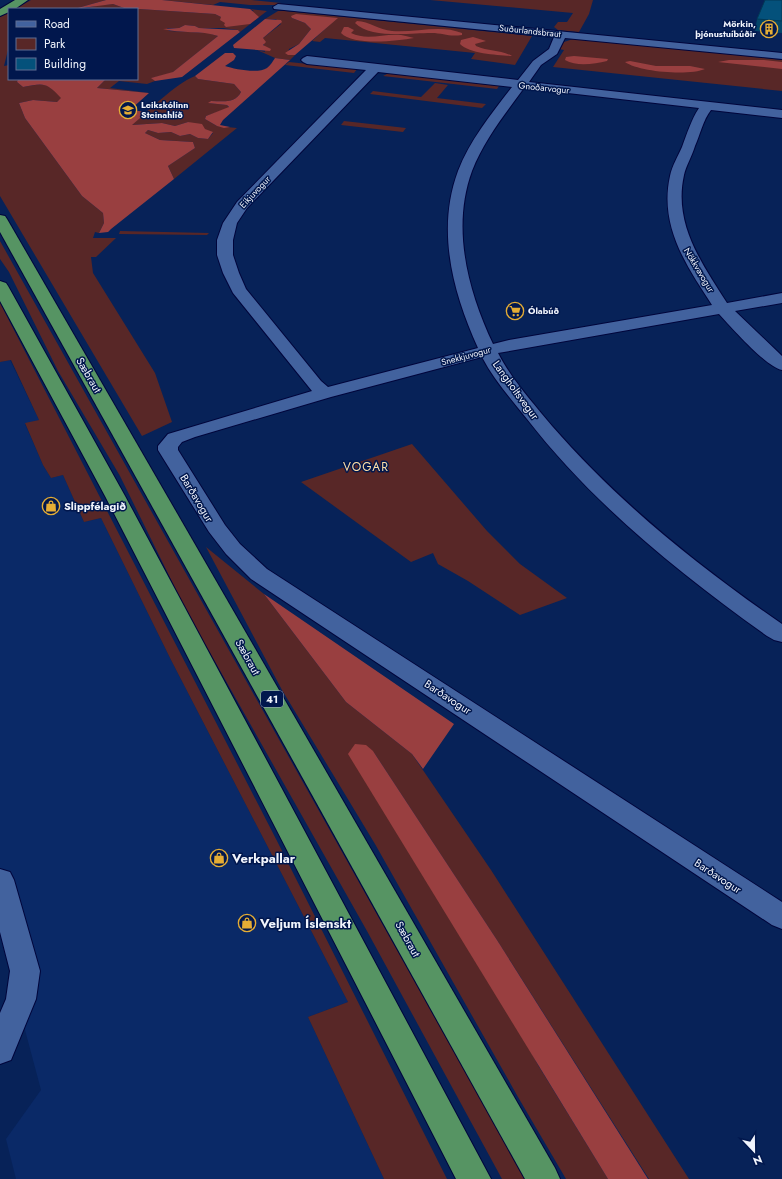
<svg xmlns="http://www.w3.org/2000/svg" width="782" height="1179" font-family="Jost,sans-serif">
	<rect width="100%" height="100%" fill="#072258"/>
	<polygon fill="#0a2967" points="10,360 39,420 25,424 43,465 51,478 63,475 84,522 101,518 171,660 348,1002 308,1017 384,1179 16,1179 6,1139 41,1090 0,936 0,362"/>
	<g fill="#582727">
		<polygon points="31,0 106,0 74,9 15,9"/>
		<polygon points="162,0 252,0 281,3 279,5 250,5 220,2 213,5"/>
		<polygon points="430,0 593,0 589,14 579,32 558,30 554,27 558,22 567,22 573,13"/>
		<polygon points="113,4 124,8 215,14 221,17 254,11 250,9 267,11 240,32 238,30 223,28 199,28 195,26 185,25 179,28 167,28 169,31 208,33 218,36 172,73 152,78 155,81 147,84 119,81 110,88 149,93 97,88 105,80 137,79 137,9 83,9 100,5"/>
		<polygon points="278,11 285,11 532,36 515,65 471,59 475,53 325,38 320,42 312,41 337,18 292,18 305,23 311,29 299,44 289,49 288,55 295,55 290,60 275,58 257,50 265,52 263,38 281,24 276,19 265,19"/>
		<path d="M9,12V46L4,66L9,65V79H18L17,82L23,87C45,83 46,82 62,98L57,102L33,100L19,103L25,118L82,196L103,213L104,223L99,233L95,232L93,238H116L96,257H91L93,273L155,373L172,422L142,436L0,196V17Z"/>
		<polygon points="576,38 782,60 782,91 553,67 564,50 559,49 564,42"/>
		<polygon points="289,62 357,69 354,73 285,65"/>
		<polygon points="389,73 499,86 497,89 383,76"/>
		<path d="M195,76L198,79L234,84L241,92C235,104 222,101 211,101L209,103L227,105L229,108L206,116L205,119L217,126L237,128L174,179L168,166L195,148L193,142L160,140L145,133L148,130L158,133L171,132L180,136L190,134L198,138L208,139L213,133L188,122L175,126L162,123L131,125C149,111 175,84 195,76Z"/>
		<polygon points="435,83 448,85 437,98 486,104 482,108 370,94 373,91 421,97"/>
		<polygon points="344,121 406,128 403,132 341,125"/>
		<polygon points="120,231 209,233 207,235 119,234"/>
		<polygon points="0,241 525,1179 502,1179 367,931 187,612 120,476 58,371 9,272 0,259"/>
		<polygon points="0,303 276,839 447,1179 384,1179 308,1017 348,1002 171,660 101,518 84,522 63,475 51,478 43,465 25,423 39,420 11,360 0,362"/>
		<polygon points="412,444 487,531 520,564 567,598 520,615 468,581 438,564 433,553 411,562 301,482"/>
		<polygon points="206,547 264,594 346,702 412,754 491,870 689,1179 649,1179 497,940 373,751 538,1065 608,1179 566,1179 518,1097 375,844 282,690"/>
	</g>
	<g fill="#993f40">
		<polygon points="106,0 162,0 250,9 259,17 250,24 226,27 224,25 225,23 220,20 221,17 215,14 124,8 113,4 74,9"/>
		<polygon points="296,14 338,18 295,55 288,55 285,53 299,44 311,29 305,23 292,18 291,16"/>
		<polygon points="265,19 281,20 282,22 263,38 266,42 263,45 271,49 270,51 234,48 233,45"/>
		<path d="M357,21C369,21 379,30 392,31C415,33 440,24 462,33V35C448,37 444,33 431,33C411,33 370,39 355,23Z"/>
		<path d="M185,25L195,26L199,28L238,30L240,32L182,77L155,81L151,78L173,72L218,36C201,30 181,34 163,29L179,28Z"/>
		<path d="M344,27H348L354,30L351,33C367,41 385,33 401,35C406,36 410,37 414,38C397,41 353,46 341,33Z"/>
		<path d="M473,37L486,41L475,44L476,46C489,52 499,49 512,56C498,55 470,54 460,44L461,40Z"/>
		<path d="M225,53H233L236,56L234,60L225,66C234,69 258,74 267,68C270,66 273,61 275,58L290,60L223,120L220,125L230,127L224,128L217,126L205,119L206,116L229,107L227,105L208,103L211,101C222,101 235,104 241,92L234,84L198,79L195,76Z"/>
		<path d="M574,56L608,59L607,61C594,64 577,67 565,60L566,57Z"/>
		<polygon points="729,60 764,60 782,62 782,69 718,62"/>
		<path d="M630,61L656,66H690L705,69C689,76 639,72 625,62Z"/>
		<path d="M18,79H122L105,80L97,88L149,93L130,110L147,112L132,125L162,123L175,126L188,122L202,124L205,129L213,132L208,139L198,138L190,134L180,136L171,132L158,133L148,130L145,133L160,140L193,142L195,148L168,166L174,179L111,229L108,232L99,233L104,223L103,213L82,196L25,118L19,103L33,100L57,102L61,98C46,82 44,83 23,87L17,82Z"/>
		<polygon points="264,594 454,724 423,769 412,754 346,702"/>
		<polygon points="355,744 366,745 373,751 497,940 648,1179 608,1179 348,754"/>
	</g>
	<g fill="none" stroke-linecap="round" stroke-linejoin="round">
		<defs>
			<g id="minor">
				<path d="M278,4L782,53V59L565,38L557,54L541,65L529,82L782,110V118L711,110C703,120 700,135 695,146C692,156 686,166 684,175C673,224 702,264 727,303L782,293V303L735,311L782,356V370C765,366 732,328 719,314L498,353C512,380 533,403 552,426C619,503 699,567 782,624V642L774,640L767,636C679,573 593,504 527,419C511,399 494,380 482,357L331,397L195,437L182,442L178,447V450L225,525L240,544L267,569L782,902V929L772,925L251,579L226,554L209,532L158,450V446L168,434L312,391L233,293L223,273L217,255V240L223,223L237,202L366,70L307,64L303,62L301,60L303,58L307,56L518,80L533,61L549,49L554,37L274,9L273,7ZM378,72L512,87C492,113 470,140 458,171C436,230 453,293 478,348L328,387L321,381L246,289L239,273L233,255V240L237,223L247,208ZM524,88L699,108C691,120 687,134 682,147C678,156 672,166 670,176C659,226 686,265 712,305L509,340L493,344C468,291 451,228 472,171C484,140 505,114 524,88Z"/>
				<polygon points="0,869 10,872 14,880 40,971 36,999 11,1060 0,1064 0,1013 6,999 10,971 0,932"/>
			</g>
			<g id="trunk">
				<polygon points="15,0 28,0 15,9 9,9 9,12 0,16 0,9"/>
				<polygon points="0,215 5,216 7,219 555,1168 560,1179 525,1179 0,232"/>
				<polygon points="0,281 6,283 8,286 125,496 491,1179 456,1179 105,496 0,301"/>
			</g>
		</defs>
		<use href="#minor" stroke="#00053b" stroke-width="2"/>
		<use href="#trunk" stroke="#00053b" stroke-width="2"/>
		<use href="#minor" fill="#42629e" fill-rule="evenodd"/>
		<use href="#trunk" fill="#569463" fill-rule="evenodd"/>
	</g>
	<polygon fill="#03466a" points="782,0 782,33 755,31 757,19"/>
	<polygon fill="#04517b" stroke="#033956" points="765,0 782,0 782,21 757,19"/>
	<defs>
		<symbol id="building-ring" viewBox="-11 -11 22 22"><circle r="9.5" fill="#01174d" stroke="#e5ad35" stroke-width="1.5"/><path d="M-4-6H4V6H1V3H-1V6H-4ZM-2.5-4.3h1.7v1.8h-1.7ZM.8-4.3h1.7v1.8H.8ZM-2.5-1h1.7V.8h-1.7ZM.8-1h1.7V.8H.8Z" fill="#e5ad35"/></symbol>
		<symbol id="school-ring" viewBox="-11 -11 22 22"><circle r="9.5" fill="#01174d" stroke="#e5ad35" stroke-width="1.5"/><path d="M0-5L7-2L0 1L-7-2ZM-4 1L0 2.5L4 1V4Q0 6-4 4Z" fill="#e5ad35"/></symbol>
		<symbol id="supermarket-ring" viewBox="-11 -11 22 22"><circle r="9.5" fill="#01174d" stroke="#e5ad35" stroke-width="1.5"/><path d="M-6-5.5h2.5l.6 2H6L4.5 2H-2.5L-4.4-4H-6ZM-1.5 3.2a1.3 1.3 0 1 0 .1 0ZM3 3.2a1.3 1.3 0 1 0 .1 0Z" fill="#e5ad35"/></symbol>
		<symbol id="shop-ring" viewBox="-11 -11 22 22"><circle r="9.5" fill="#01174d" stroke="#e5ad35" stroke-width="1.5"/><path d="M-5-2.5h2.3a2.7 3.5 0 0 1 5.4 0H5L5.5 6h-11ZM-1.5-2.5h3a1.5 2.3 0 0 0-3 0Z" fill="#e5ad35"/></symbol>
	</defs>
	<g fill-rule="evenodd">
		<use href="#building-ring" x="759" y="19" width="20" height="20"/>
		<use href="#school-ring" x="118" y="100" width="20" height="20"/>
		<use href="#supermarket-ring" x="505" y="301" width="20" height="20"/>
		<use href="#shop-ring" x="41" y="496" width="20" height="20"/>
		<use href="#shop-ring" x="209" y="848" width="20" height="20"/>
		<use href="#shop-ring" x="237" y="913" width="20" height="20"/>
	</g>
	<g text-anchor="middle" stroke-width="3" stroke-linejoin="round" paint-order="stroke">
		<g font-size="9" font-weight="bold" fill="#f0f4fc" stroke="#01174d" text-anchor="start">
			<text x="756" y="27" text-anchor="end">Mörkin,<tspan x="756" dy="10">þjónustuíbúðir</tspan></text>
			<text x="141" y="108">Leikskólinn<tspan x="141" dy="10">Steinahlíð</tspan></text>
			<text x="528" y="314">Ólabúð</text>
		</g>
		<g font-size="9" fill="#f0f4fc" stroke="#01174d">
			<text transform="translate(530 31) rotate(6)" y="3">Suðurlandsbraut</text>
			<text transform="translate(544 88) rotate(6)" y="3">Gnoðarvogur</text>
			<text transform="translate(255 192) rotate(-47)" y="3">Eikjuvogur</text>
			<text transform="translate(699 270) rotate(59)" y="3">Nökkvavogur</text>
			<text transform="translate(466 356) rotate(-15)" y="3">Snekkjuvogur</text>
		</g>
		<rect fill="#01174d" stroke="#a8b2c8" stroke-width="1" x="261" y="691" width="22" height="16" rx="3"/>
		<g font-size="10" font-weight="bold" fill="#f0f4fc">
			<text x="272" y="703">41</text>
		</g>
		<g font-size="11" fill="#f0f4fc" stroke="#01174d">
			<text transform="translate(89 375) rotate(60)" y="4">Sæbraut</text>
			<text transform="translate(516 390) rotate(54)" y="4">Langholtsvegur</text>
			<text transform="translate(197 498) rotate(59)" y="4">Barðavogur</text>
			<text transform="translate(248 657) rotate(61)" y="4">Sæbraut</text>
			<text transform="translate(448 697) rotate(33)" y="4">Barðavogur</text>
			<text transform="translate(718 876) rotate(33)" y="4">Barðavogur</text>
			<text transform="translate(408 939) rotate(61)" y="4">Sæbraut</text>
		</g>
		<g font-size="11" font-weight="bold" fill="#f0f4fc" stroke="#01174d" text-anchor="start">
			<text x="64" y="510">Slippfélagið</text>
		</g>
		<g font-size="12" letter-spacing="1" fill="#fedfa7" stroke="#01174d">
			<text x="366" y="471">VOGAR</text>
		</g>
		<g font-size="13" font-weight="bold" fill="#f0f4fc" stroke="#01174d" text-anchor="start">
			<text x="232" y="863">Verkpallar</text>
			<text x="260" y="928">Veljum Íslenskt</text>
		</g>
	</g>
	<rect x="8" y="8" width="130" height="72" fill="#01174d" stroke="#616f93"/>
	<rect x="16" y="21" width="20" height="6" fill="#42629e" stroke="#616f93"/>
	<text x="44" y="28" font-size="12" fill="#f0f4fc">Road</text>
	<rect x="16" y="38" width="20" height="12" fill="#582727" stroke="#616f93"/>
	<text x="44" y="48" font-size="12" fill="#f0f4fc">Park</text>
	<rect x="16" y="58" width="20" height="12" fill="#04517b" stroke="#616f93"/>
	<text x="44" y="68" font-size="12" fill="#f0f4fc">Building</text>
	<g transform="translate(754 1151) rotate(158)" stroke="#01174d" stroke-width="3" paint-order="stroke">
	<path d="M0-3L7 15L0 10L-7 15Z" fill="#f0f4fc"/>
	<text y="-6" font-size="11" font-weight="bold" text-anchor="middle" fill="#f0f4fc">N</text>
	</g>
</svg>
